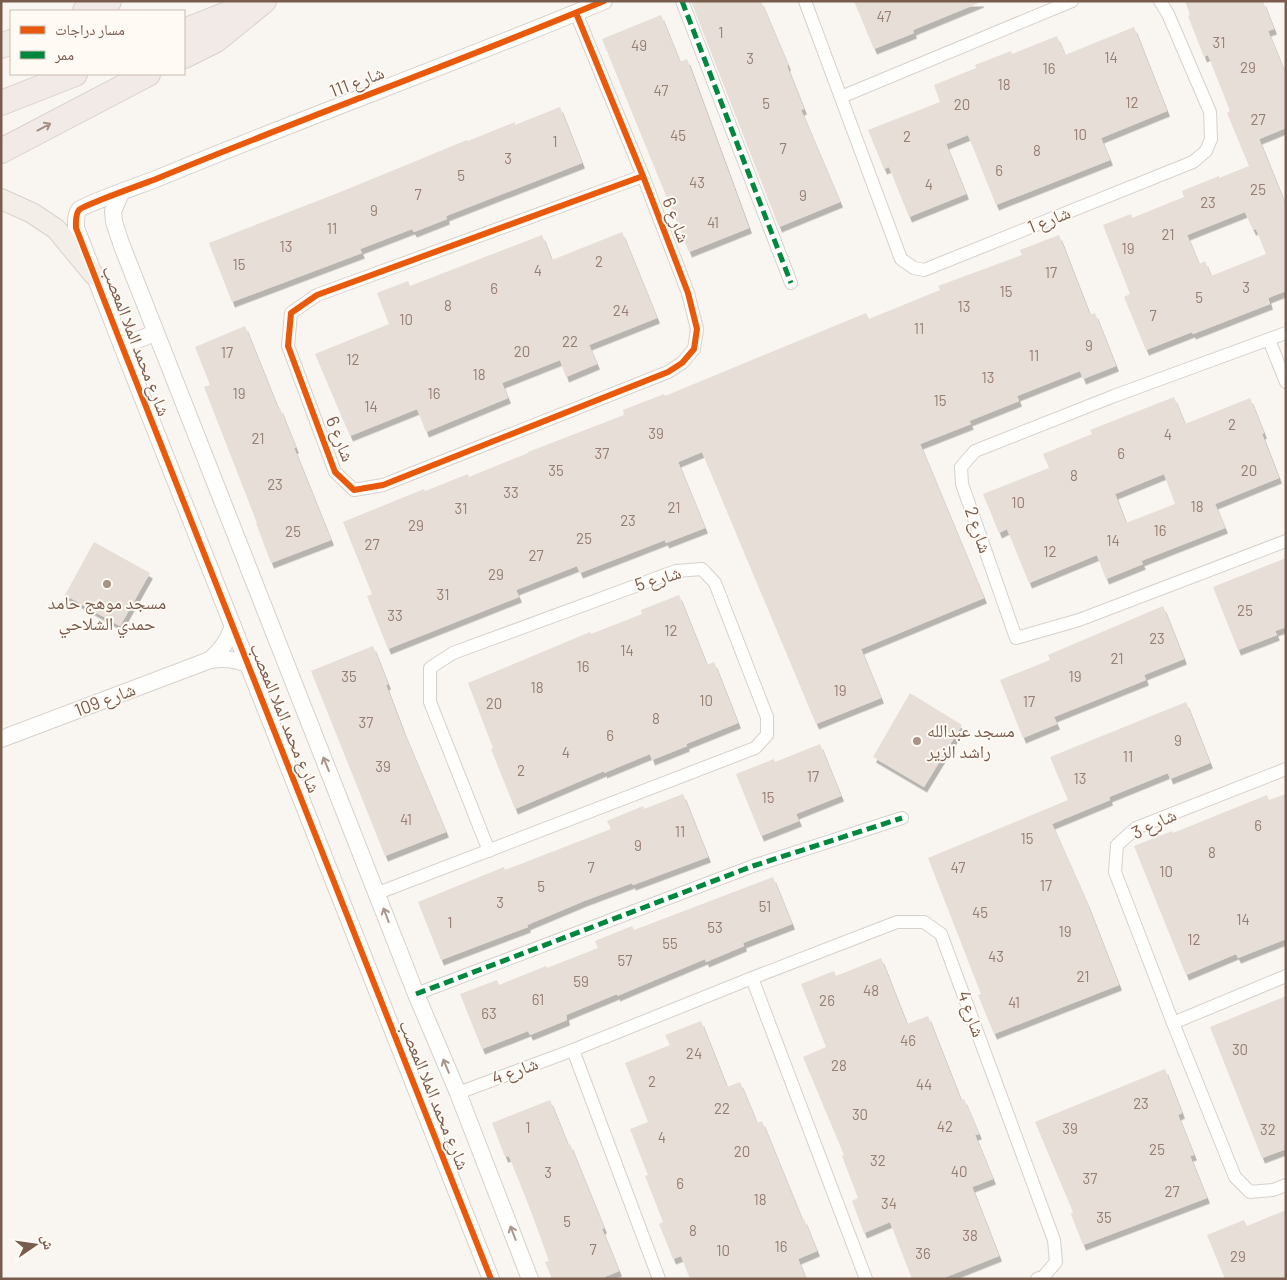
<svg xmlns="http://www.w3.org/2000/svg" width="1287" height="1280" font-family="Barlow,'Noto Naskh Arabic',sans-serif">
	<defs>
		<filter id="shadow"><feDropShadow dx="3" dy="5.5" stdDeviation="0" flood-color="#0004"/></filter>
	</defs>
	<rect width="100%" height="100%" fill="#f9f5f0"/>
	<g fill="#e6ded7" fill-rule="evenodd" filter="url(#shadow)">
		<polygon points="691,1 761,1 788,65 787,66 804,109 801,110 840,202 779,227"/>
		<polygon points="854,1 981,1 981,2 913,30 914,33 874,49"/>
		<path d="M1185,1H1263L1274,29L1268,31L1286,75V128L1259,139L1286,206V291L1268,298L1270,304L1193,334L1192,332L1146,350L1124,297L1130,294L1103,225L1131,214L1132,218L1184,197L1182,191L1219,176V178L1249,166L1227,113L1230,111L1208,55L1204,57L1188,16L1190,15ZM1245,212L1253,230L1256,229L1266,254L1211,276L1205,261L1199,264L1187,235Z"/>
		<polygon points="661,15 680,62 687,59 749,228 689,252 602,39"/>
		<polygon points="1134,27 1167,111 1101,138 1110,160 996,205 968,135 946,144 966,194 909,217 889,167 884,169 868,130 940,102 934,85 976,68 975,65 1011,51 1012,54 1057,36 1065,55"/>
		<polygon points="560,107 582,163 446,216 447,219 414,232 412,229 360,249 362,253 232,302 209,243 338,193 467,140 468,141 515,122 515,125"/>
		<polygon points="622,232 657,318 589,345 597,364 566,377 560,360 502,383 508,398 426,432 417,409 350,436 315,354 389,324 377,293 408,281 410,286 542,235 552,260"/>
		<polygon points="1059,235 1090,315 1095,313 1116,366 1083,379 1080,371 1017,396 1019,401 969,421 971,424 920,444 984,598 861,649 881,698 816,724 702,452 678,462 705,528 666,543 665,540 580,573 577,566 516,590 519,597 388,649 367,596 372,594 343,522 424,489 425,491 468,474 469,477 528,453 528,452 624,415 623,410 664,394 665,396 866,313 869,319 940,290 938,286 1022,255 1020,250"/>
		<polygon points="245,326 278,408 280,408 296,448 294,448 331,540 271,563 256,523 257,523 204,387 210,385 195,347"/>
		<path d="M1174,397L1185,424L1250,398L1264,433L1262,434L1279,478L1215,504L1225,528L1141,561L1143,564L1106,579L1097,555L1029,583L1007,529L999,533L983,494L1049,468L1043,454L1092,434L1090,430ZM1164,474L1175,504L1126,523L1115,494Z"/>
		<polygon points="94,542 150,573 120,626 65,595"/>
		<polygon points="1286,558 1286,627 1275,631 1277,635 1238,650 1213,587"/>
		<polygon points="679,595 707,665 714,662 738,723 686,744 687,746 652,760 650,754 604,773 604,771 515,809 491,749 493,748 468,683 590,632 591,634 642,614 641,610"/>
		<polygon points="1163,606 1184,659 1144,675 1146,680 1054,717 1057,724 1023,738 1000,680 1050,660 1048,655"/>
		<polygon points="373,646 388,684 386,685 403,730 446,832 385,856 311,671"/>
		<polygon points="910,693 962,725 924,787 873,757"/>
		<polygon points="1186,702 1210,763 1170,779 1168,773 1109,797 1110,800 1052,824 1087,903 1119,985 994,1034 978,995 981,994 928,858 1068,800 1050,757"/>
		<polygon points="820,744 841,796 796,814 799,821 761,836 736,774 774,759 775,762"/>
		<polygon points="683,794 708,857 633,885 632,883 584,901 527,925 528,927 441,960 418,902 504,867 505,870 611,829 607,821 643,806 644,809"/>
		<polygon points="1286,794 1286,939 1238,958 1236,954 1186,975 1134,846 1172,831 1173,833 1267,795 1269,800"/>
		<polygon points="773,877 792,924 743,943 744,946 706,962 705,959 617,996 617,994 566,1015 567,1020 530,1035 528,1031 482,1049 460,994 497,980 499,985 546,966 547,968 598,948 595,941 632,926 634,930"/>
		<polygon points="881,958 907,1024 928,1016 961,1100 964,1099 979,1134 975,1135 993,1179 972,1187 999,1256 941,1279 912,1279 890,1222 864,1233 852,1201 858,1198 842,1156 844,1155 803,1057 826,1047 801,984 834,971 836,976"/>
		<polygon points="1286,996 1286,1149 1262,1158 1210,1027"/>
		<polygon points="701,1021 727,1087 740,1082 757,1123 762,1121 802,1219 804,1219 817,1251 798,1259 806,1279 690,1279 681,1256 673,1259 659,1224 663,1222 645,1176 648,1175 630,1129 648,1122 625,1063 670,1045 665,1035"/>
		<polygon points="1165,1069 1182,1113 1178,1115 1194,1155 1190,1156 1207,1198 1083,1245 1071,1214 1073,1212 1035,1122"/>
		<polygon points="550,1100 568,1145 570,1144 604,1228 602,1229 619,1271 600,1279 552,1279 545,1262 549,1261 532,1214 509,1156 505,1157 492,1123"/>
		<polygon points="1286,1210 1286,1279 1225,1279 1207,1235 1244,1220 1247,1226"/>
	</g>
	<g fill="none" stroke-linecap="round" stroke-linejoin="round">
		<defs>
			<g id="minor">
				<polyline points="682,1 791,283"/>
				<polyline points="805,1 901,259 914,268 924,270 1193,162 1206,151 1211,139 1210,112 1168,14 1160,1"/>
				<polyline points="576,13 643,176 688,293 697,329 694,349 682,363 668,372 383,485 354,490 335,472 288,346 291,313 317,295 643,176"/>
				<polyline points="841,97 1072,1"/>
				<polyline points="1286,333 1114,396 975,451 961,467 962,484 1016,638 1079,620 1286,541"/>
				<polyline points="1269,340 1286,382"/>
				<polyline points="1286,769 1136,828 1117,845 1115,872 1173,1023 1235,1177 1250,1192 1273,1190 1286,1185"/>
				<polyline points="378,893 755,748 767,735 767,717 715,583 702,569 676,571 453,653 430,668 430,702 489,851"/>
				<polyline points="752,978 866,1279"/>
				<polyline points="416,994 753,866 902,818"/>
				<polyline points="1173,1023 1286,976"/>
				<polyline points="573,1050 659,1279"/>
				<polyline points="458,1093 573,1050 752,978 897,922 924,922 941,934 1054,1240 1056,1262 1044,1276 1037,1279"/>
			</g>
			<g id="tertiary">
				<polyline points="121,193 113,211 114,222 122,246 416,994 458,1093 530,1279"/>
				<polyline points="122,346 155,333"/>
				<path d="M210,660C221,650 228,641 233,626"/>
				<path d="M1,739L210,660C224,658 234,659 248,664"/>
				<path d="M491,1279L122,346L76,228C76,223 75,215 79,210C83,205 146,183 156,179C305,117 456,63 604,1"/>
			</g>
			<polyline id="primary" points="1,199 32,213 56,229 94,275"/>
			<g id="motorway">
				<polyline points="85,11 109,1"/>
				<polyline points="184,31 247,6"/>
				<polyline points="1,46 11,42"/>
				<polyline points="184,56 216,40 264,1"/>
				<polyline points="1,103 75,74"/>
				<polyline points="1,151 148,74"/>
			</g>
		</defs>
		<use href="#minor" stroke="#d7d1cb" stroke-width="14"/>
		<use href="#tertiary" stroke="#d7d1cb" stroke-width="18"/>
		<use href="#primary" stroke="#dad1cc" stroke-width="22"/>
		<use href="#motorway" stroke="#dad1cc" stroke-width="26"/>
		<use href="#minor" stroke="#fefefd" stroke-width="12"/>
		<use href="#tertiary" stroke="#fefefd" stroke-width="16"/>
		<use href="#primary" stroke="#f3eee8" stroke-width="20"/>
		<use href="#motorway" stroke="#f2eae7" stroke-width="24"/>
		<g stroke="#00873e" stroke-width="5" stroke-dasharray="10 5" stroke-linecap="butt">
			<polyline points="682,1 791,283"/>
			<polyline points="416,994 753,866 902,818"/>
		</g>
		<defs>
			<g id="cycleway">
				<polyline points="576,13 643,176 688,293 697,329 694,349 682,363 668,372 383,485 354,490 335,472 288,346 291,313 317,295 643,176"/>
				<path d="M491,1279L122,346L76,228C76,223 75,215 79,210C83,205 146,183 156,179C305,117 456,63 604,1"/>
			</g>
		</defs>
		<use href="#cycleway" stroke="#fffaf3" stroke-width="9"/>
		<use href="#cycleway" stroke="#e8590c" stroke-width="6"/>
	</g>
	<defs><path id="oneway-shaft" d="M-6 0H5M1.5-3L5.5 0L1.5 3" fill="none" stroke-width="1.6" stroke-linecap="round" stroke-linejoin="round" transform="scale(1.25)"/></defs>
	<use stroke="#a48e83" href="#oneway-shaft" transform="translate(44 127) rotate(-28)"/>
	<g stroke="#a8958b">
		<use href="#oneway-shaft" transform="translate(326 764) rotate(-112)"/>
		<use href="#oneway-shaft" transform="translate(386 915) rotate(-111)"/>
		<use href="#oneway-shaft" transform="translate(446 1066) rotate(-113)"/>
		<use href="#oneway-shaft" transform="translate(513 1233) rotate(-111)"/>
	</g>
	<g fill="#a69286" stroke="#fffaf3" stroke-width="2">
		<circle cx="107" cy="584" r="5"/>
		<circle cx="917" cy="741" r="5"/>
	</g>
	<g text-anchor="middle" stroke-width="4" stroke-linejoin="round" paint-order="stroke">
		<g font-size="15" fill="#977e72">
			<text x="884" y="22">47</text>
			<text x="721" y="38">1</text>
			<text x="1219" y="48">31</text>
			<text x="639" y="51">49</text>
			<text x="1111" y="63">14</text>
			<text x="750" y="64">3</text>
			<text x="1248" y="73">29</text>
			<text x="1049" y="74">16</text>
			<text x="1004" y="90">18</text>
			<text x="661" y="96">47</text>
			<text x="1132" y="108">12</text>
			<text x="766" y="109">5</text>
			<text x="962" y="110">20</text>
			<text x="1258" y="125">27</text>
			<text x="1080" y="140">10</text>
			<text x="678" y="141">45</text>
			<text x="907" y="142">2</text>
			<text x="555" y="147">1</text>
			<text x="783" y="154">7</text>
			<text x="1037" y="156">8</text>
			<text x="508" y="164">3</text>
			<text x="999" y="176">6</text>
			<text x="461" y="181">5</text>
			<text x="697" y="188">43</text>
			<text x="929" y="190">4</text>
			<text x="1258" y="195">25</text>
			<text x="418" y="200">7</text>
			<text x="803" y="201">9</text>
			<text x="1208" y="208">23</text>
			<text x="374" y="216">9</text>
			<text x="713" y="228">41</text>
			<text x="332" y="234">11</text>
			<text x="1168" y="240">21</text>
			<text x="286" y="252">13</text>
			<text x="1128" y="254">19</text>
			<text x="599" y="267">2</text>
			<text x="239" y="270">15</text>
			<text x="538" y="276">4</text>
			<text x="1051" y="278">17</text>
			<text x="1246" y="293">3</text>
			<text x="494" y="294">6</text>
			<text x="1006" y="297">15</text>
			<text x="1199" y="303">5</text>
			<text x="448" y="311">8</text>
			<text x="964" y="312">13</text>
			<text x="621" y="316">24</text>
			<text x="1153" y="321">7</text>
			<text x="406" y="325">10</text>
			<text x="919" y="334">11</text>
			<text x="570" y="347">22</text>
			<text x="1089" y="351">9</text>
			<text x="522" y="357">20</text>
			<text x="227" y="358">17</text>
			<text x="1034" y="361">11</text>
			<text x="353" y="365">12</text>
			<text x="479" y="380">18</text>
			<text x="988" y="383">13</text>
			<text x="239" y="399">19</text>
			<text x="434" y="399">16</text>
			<text x="940" y="406">15</text>
			<text x="371" y="412">14</text>
			<text x="1232" y="430">2</text>
			<text x="656" y="439">39</text>
			<text x="1168" y="440">4</text>
			<text x="258" y="444">21</text>
			<text x="602" y="459">37</text>
			<text x="1121" y="459">6</text>
			<text x="556" y="476">35</text>
			<text x="1249" y="476">20</text>
			<text x="1074" y="481">8</text>
			<text x="275" y="490">23</text>
			<text x="511" y="498">33</text>
			<text x="1018" y="508">10</text>
			<text x="1197" y="512">18</text>
			<text x="674" y="513">21</text>
			<text x="461" y="514">31</text>
			<text x="628" y="526">23</text>
			<text x="416" y="531">29</text>
			<text x="1160" y="536">16</text>
			<text x="293" y="537">25</text>
			<text x="584" y="544">25</text>
			<text x="1113" y="546">14</text>
			<text x="372" y="550">27</text>
			<text x="1050" y="557">12</text>
			<text x="536" y="561">27</text>
			<text x="496" y="580">29</text>
			<text x="443" y="600">31</text>
			<text x="1245" y="616">25</text>
			<text x="395" y="621">33</text>
			<text x="671" y="636">12</text>
			<text x="1157" y="644">23</text>
			<text x="627" y="656">14</text>
			<text x="1117" y="664">21</text>
			<text x="583" y="672">16</text>
			<text x="349" y="682">35</text>
			<text x="1075" y="682">19</text>
			<text x="537" y="693">18</text>
			<text x="840" y="696">19</text>
			<text x="706" y="706">10</text>
			<text x="1029" y="707">17</text>
			<text x="494" y="709">20</text>
			<text x="656" y="724">8</text>
			<text x="366" y="728">37</text>
			<text x="610" y="741">6</text>
			<text x="1178" y="746">9</text>
			<text x="566" y="758">4</text>
			<text x="1128" y="762">11</text>
			<text x="383" y="772">39</text>
			<text x="521" y="776">2</text>
			<text x="813" y="782">17</text>
			<text x="1080" y="784">13</text>
			<text x="768" y="803">15</text>
			<text x="406" y="825">41</text>
			<text x="1258" y="831">6</text>
			<text x="680" y="837">11</text>
			<text x="1027" y="844">15</text>
			<text x="638" y="851">9</text>
			<text x="1212" y="858">8</text>
			<text x="591" y="873">7</text>
			<text x="958" y="873">47</text>
			<text x="1166" y="877">10</text>
			<text x="1046" y="891">17</text>
			<text x="541" y="892">5</text>
			<text x="500" y="908">3</text>
			<text x="765" y="912">51</text>
			<text x="980" y="918">45</text>
			<text x="1243" y="925">14</text>
			<text x="450" y="928">1</text>
			<text x="715" y="933">53</text>
			<text x="1065" y="937">19</text>
			<text x="1194" y="945">12</text>
			<text x="670" y="949">55</text>
			<text x="996" y="962">43</text>
			<text x="625" y="966">57</text>
			<text x="1083" y="982">21</text>
			<text x="581" y="987">59</text>
			<text x="871" y="996">48</text>
			<text x="538" y="1005">61</text>
			<text x="827" y="1006">26</text>
			<text x="1014" y="1008">41</text>
			<text x="489" y="1019">63</text>
			<text x="908" y="1046">46</text>
			<text x="1240" y="1055">30</text>
			<text x="694" y="1059">24</text>
			<text x="839" y="1071">28</text>
			<text x="652" y="1087">2</text>
			<text x="924" y="1090">44</text>
			<text x="1141" y="1109">23</text>
			<text x="722" y="1114">22</text>
			<text x="860" y="1120">30</text>
			<text x="945" y="1132">42</text>
			<text x="528" y="1133">1</text>
			<text x="1070" y="1134">39</text>
			<text x="1268" y="1135">32</text>
			<text x="662" y="1143">4</text>
			<text x="1157" y="1155">25</text>
			<text x="742" y="1157">20</text>
			<text x="878" y="1166">32</text>
			<text x="959" y="1177">40</text>
			<text x="548" y="1178">3</text>
			<text x="1090" y="1184">37</text>
			<text x="680" y="1189">6</text>
			<text x="1172" y="1197">27</text>
			<text x="760" y="1205">18</text>
			<text x="889" y="1209">34</text>
			<text x="1104" y="1223">35</text>
			<text x="567" y="1227">5</text>
			<text x="693" y="1236">8</text>
			<text x="970" y="1241">38</text>
			<text x="781" y="1252">16</text>
			<text x="593" y="1255">7</text>
			<text x="723" y="1256">10</text>
			<text x="923" y="1259">36</text>
			<text x="1238" y="1262">29</text>
		</g>
		<g font-size="18" fill="#7a5c4d" stroke="#fffaf3">
			<text transform="translate(357 82) rotate(-21)" y="6">شارع 111</text>
			<text transform="translate(676 220) rotate(69)" y="6">شارع 6</text>
			<text transform="translate(1049 220) rotate(-22)" y="6">شارع 1</text>
			<text transform="translate(136 341) rotate(69)" y="6">شارع محمد الملا المعصب</text>
			<text transform="translate(340 439) rotate(68)" y="6">شارع 6</text>
			<text transform="translate(978 530) rotate(71)" y="6">شارع 2</text>
			<text transform="translate(658 579) rotate(-17)" y="6">شارع 5</text>
			<text transform="translate(105 700) rotate(-21)" y="6">شارع 109</text>
			<text transform="translate(285 718) rotate(68)" y="6">شارع محمد الملا المعصب</text>
			<text transform="translate(1154 824) rotate(-26)" y="6">شارع 3</text>
			<text transform="translate(971 1014) rotate(70)" y="6">شارع 4</text>
			<text transform="translate(515 1071) rotate(-20)" y="6">شارع 4</text>
			<text transform="translate(434 1095) rotate(68)" y="6">شارع محمد الملا المعصب</text>
		</g>
		<g font-size="18" fill="#7a5c4d" stroke="#fffaf3">
			<text x="107" y="609">مسجد موهج حامد<tspan x="107" dy="21">حمدي الشلاحي</tspan></text>
			<text x="927" y="737" text-anchor="start">مسجد عبدالله<tspan x="927" dy="21">راشد الزير</tspan></text>
		</g>
	</g>
	<rect width="1287" height="1280" fill="none" stroke="#7a5c4d" stroke-width="5"/>
	<rect x="10" y="10" width="175" height="65" fill="#fffaf3" stroke="#cabbb1"/>
	<rect x="20" y="26" width="25" height="8" fill="#e8590c" stroke="#cabbb1"/>
	<text x="55" y="35" font-size="15" fill="#7a5c4d">مسار دراجات</text>
	<rect x="20" y="51" width="25" height="8" fill="#00873e" stroke="#cabbb1"/>
	<text x="55" y="60" font-size="15" fill="#7a5c4d">ممر</text>
	<g transform="translate(35 1245) rotate(77)" stroke="#fffaf3" stroke-width="4" paint-order="stroke">
	<path d="M0-4L9 19L0 12L-9 19Z" fill="#7a5c4d"/>
	<text y="-8" font-size="14" font-weight="bold" text-anchor="middle" fill="#7a5c4d">ش</text>
	</g>
</svg>
